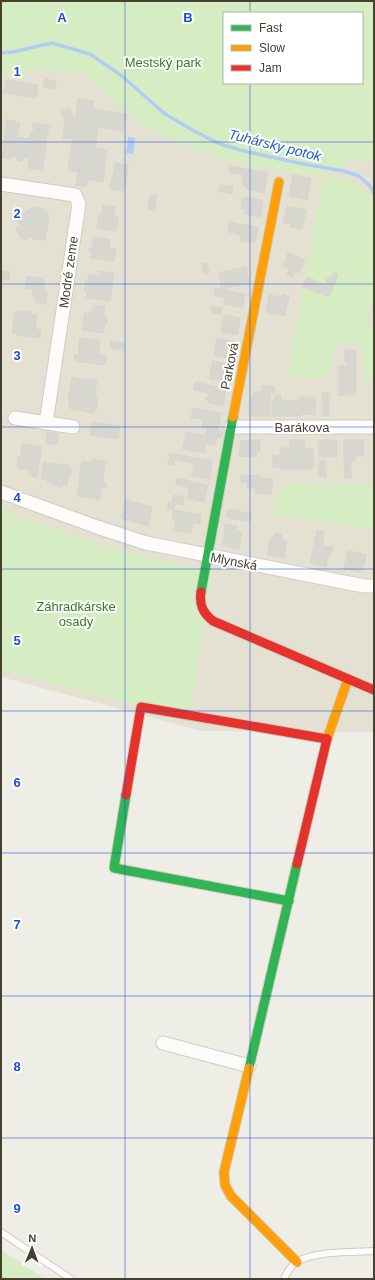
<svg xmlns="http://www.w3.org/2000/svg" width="375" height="1280" font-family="Helvetica,sans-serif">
	<rect width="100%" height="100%" fill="#efeee6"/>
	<path fill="#e4e1d3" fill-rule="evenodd" d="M1,1H374V732L202,731L1,677ZM224,13H362V83H224Z"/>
	<g fill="#d6edc3" fill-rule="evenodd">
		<path d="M1,1H374V163L352,159L325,176L348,180L372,195L374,200V301L365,323L374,327V382H364L363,345L336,342L327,379L287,377L324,176L303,174L269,169L216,157L186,146L147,127L80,72L40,70L1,75ZM224,13H362V83H224Z"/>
		<polygon points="282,484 374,485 374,529 273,515"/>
		<polygon points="1,510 120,551 212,572 189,720 1,669"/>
		<polygon points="1,1250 45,1279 1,1279"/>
	</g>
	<polygon fill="#b1cef2" points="128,137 135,138 133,154 126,153"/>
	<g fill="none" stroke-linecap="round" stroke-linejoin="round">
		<polyline stroke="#b1cef2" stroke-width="3.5" points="1,53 13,52 52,43 90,54 122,76 165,114 196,132 220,144 240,150 298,163 344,171 359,176 370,186 374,194"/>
	</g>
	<g fill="#d8d7cf" stroke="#d7d5cc">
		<polygon points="45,79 56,81 55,89 43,87"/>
		<polygon points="6,80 38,85 36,98 4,93"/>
		<polygon points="78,99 94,101 93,109 126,114 124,131 98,127 95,148 107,150 103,182 87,179 86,187 76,185 78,172 68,170"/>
		<polygon points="69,108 74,117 71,139 63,138 65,120 61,111"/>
		<polygon points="7,120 20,122 19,128 17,130 18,137 29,139 31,133 34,130 34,126 32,127 33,123 49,125 42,170 28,168 30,159 25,158 22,161 19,161 17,160 16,157 11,156 11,158 8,159 2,157"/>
		<polygon points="115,163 128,165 124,191 110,189"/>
		<polygon points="230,166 268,173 264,193 246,189 247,187 242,185 244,175 229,172"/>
		<polygon points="293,175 311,178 307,200 289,196"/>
		<polygon points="220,185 233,187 232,194 219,191"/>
		<polygon points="151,194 157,195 154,210 148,209"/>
		<polygon points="245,197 263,200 260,217 245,214 246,209 241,208 242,199 245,199"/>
		<polygon points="103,205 115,207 114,217 118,218 116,231 97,228 99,215 102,215"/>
		<polygon points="287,206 306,210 302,229 290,227 291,224 283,223"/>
		<polygon points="33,207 45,209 49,215 45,240 33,239 31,236 26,240 21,238 17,232 17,227 21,225 17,218"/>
		<polygon points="230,222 239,224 238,234 228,232"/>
		<polygon points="241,224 258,227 255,243 241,241 242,236 238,235"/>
		<polygon points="93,237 110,239 109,248 116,249 114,261 91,258 91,253 89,251 89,249 92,248"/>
		<polygon points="288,253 305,259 300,273 283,266"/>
		<polygon points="207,263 209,273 204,274 202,264"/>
		<polygon points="246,267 249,283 222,289 219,273"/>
		<polygon points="289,269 295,271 293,277 287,275"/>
		<polygon points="1,271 10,272 9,280 1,279"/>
		<polygon points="99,271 114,273 110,301 86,298 87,292 84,292 86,280 88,280 89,274 99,276"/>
		<polygon points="334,273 338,274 336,280 331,278"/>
		<polygon points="27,276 41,278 45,283 44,288 47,293 46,304 36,303 37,300 33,295 33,291 32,289 25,288"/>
		<polygon points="307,277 333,288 329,297 303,287"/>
		<polygon points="328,277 336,280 333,288 325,285"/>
		<polygon points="215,288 245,294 242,308 224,304 225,297 214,295"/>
		<polygon points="282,294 289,296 285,316 266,313 269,295 282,297"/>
		<polygon points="94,305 105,307 104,316 106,316 105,318 108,320 107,323 105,324 103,333 83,330 83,321 85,313 92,314"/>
		<polygon points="212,306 222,308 221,314 211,312"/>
		<polygon points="19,311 31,312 31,314 37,315 35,329 41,330 40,338 16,335 16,334 12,333 15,312 19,312"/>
		<polygon points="224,315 240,318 237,335 221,332"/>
		<polygon points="80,338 100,341 98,354 106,355 105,365 74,361 75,354 79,355 80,351 78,351"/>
		<polygon points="217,338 235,342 232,359 214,355"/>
		<polygon points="111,341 125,344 123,350 110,348"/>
		<polygon points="345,350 356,350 356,356 345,355"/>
		<polygon points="345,355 356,356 356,361 345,361"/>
		<polygon points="213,361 231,365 228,381 209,379"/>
		<polygon points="347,361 356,361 356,395 338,395 338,366 347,366"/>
		<polygon points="72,377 88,381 88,379 97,381 95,393 96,394 96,398 98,401 96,410 93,413 69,408 70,402 68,401"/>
		<polygon points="195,382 226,389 223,406 208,403 208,400 205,400 206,397 209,397 209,393 194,390"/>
		<polygon points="263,386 274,386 274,393 270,393 270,416 251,416 251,398 253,398 254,392 262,392"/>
		<rect x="322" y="393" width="7" height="14"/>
		<polygon points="275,395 281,395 281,401 299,401 299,397 315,397 315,415 301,414 301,416 272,416 272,401 275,401"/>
		<rect x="322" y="407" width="7" height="9"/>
		<polygon points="193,408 203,410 203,418 200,417 200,419 191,418"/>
		<polygon points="203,410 221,413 218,431 202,427 203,420 200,419 200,417 203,418"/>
		<polygon points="92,422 120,426 118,439 90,435"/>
		<polygon points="207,429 223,431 221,438 206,435"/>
		<polygon points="47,432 58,434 57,445 46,443"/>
		<polygon points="186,432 217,437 215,445 206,443 205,453 183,449"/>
		<polygon points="260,440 260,452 257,452 257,457 239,456 241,441"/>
		<polygon points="290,440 305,440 304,449 313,449 313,469 280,469 280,448 290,448"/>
		<rect x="319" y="440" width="18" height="17"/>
		<polygon points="344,440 363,440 363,456 355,456 355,460 344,460"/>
		<polygon points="22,444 42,447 37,477 29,476 30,469 20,469 17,467 18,457 21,455"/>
		<polygon points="170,453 212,461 209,479 192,476 194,464 175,459 174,465 168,464"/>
		<polygon points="273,455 279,456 279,467 273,467"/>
		<polygon points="92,459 105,461 103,480 106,483 106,487 101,488 100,500 77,496 82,461 91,462"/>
		<polygon points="326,460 326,477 319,477 319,461"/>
		<polygon points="344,460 351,460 351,478 345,478"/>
		<polygon points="44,462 62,465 64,464 69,465 72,469 71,474 69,474 67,485 62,484 61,487 53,485 53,483 47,482 48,479 41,479"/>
		<polygon points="241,475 262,476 262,478 273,479 271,495 255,493 255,488 247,487 247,483 241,482"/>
		<polygon points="177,478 191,481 190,488 176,484"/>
		<polygon points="191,481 192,482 208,485 204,502 187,498"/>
		<polygon points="174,495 184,497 182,505 172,502"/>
		<polygon points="126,500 152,507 148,526 121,518"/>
		<polygon points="169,502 175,503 174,510 167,508"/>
		<polygon points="228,509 238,511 236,519 226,517"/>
		<polygon points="174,510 201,515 200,524 193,523 191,533 174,530 176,520 172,519"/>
		<polygon points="238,511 252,514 250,521 236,519"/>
		<polygon points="225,524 230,525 229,529 224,528"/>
		<polygon points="230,525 237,526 236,530 242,532 239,549 222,545 226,528 229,529"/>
		<polygon points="317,530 324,532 322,545 333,547 330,556 328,556 326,567 310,563"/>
		<polygon points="275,533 282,535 281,539 287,541 284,558 267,555 271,537 274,538"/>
		<polygon points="348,551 366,555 364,566 362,565 360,572 344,569"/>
	</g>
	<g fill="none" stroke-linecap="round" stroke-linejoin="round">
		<defs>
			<g id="lane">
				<polyline points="1,1232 71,1279"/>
				<path d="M284,1279C287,1272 290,1266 297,1262C313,1251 354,1252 374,1251"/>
			</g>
			<g id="street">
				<polyline points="1,184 75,195 79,204 46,423"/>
				<polyline points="15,418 73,427"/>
				<polyline points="231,427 374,427"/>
				<polyline points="1,492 97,527 146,543 364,586 374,586"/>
				<polyline points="163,1043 249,1066"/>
			</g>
			<g id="fast">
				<polyline points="201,592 233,417"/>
				<polyline points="126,795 114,868 289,901"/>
				<polyline points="249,1068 297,864"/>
			</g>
			<g id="slow">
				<polyline points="233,417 279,182"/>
				<polyline points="327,739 348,679"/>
				<polyline points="249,1068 224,1172 225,1185 231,1196 297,1262"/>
			</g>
			<g id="jam">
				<path d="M201,592C199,605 203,613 213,621L374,690"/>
				<polyline points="126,795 141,707 327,739"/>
				<polyline points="297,864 327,739"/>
			</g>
		</defs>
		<use href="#lane" stroke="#cdccc4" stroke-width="8"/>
		<use href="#street" stroke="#cdccc4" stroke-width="15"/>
		<use href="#fast" stroke="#cfcdbc" stroke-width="11"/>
		<use href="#slow" stroke="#cfcdbc" stroke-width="11"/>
		<use href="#jam" stroke="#cfcdbc" stroke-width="11"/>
		<use href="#lane" stroke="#fdfcfb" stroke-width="6"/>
		<use href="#street" stroke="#fdfcfb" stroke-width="13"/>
		<use href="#fast" stroke="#30b455" stroke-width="9"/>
		<use href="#slow" stroke="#ff9f0a" stroke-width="9"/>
		<use href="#jam" stroke="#e5322d" stroke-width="9"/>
	</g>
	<path fill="none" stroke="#1d4ed8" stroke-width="1" stroke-opacity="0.55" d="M125,1V1279M250,1V13M250,83V1279M1,142H374M1,284H374M1,427H374M1,569H374M1,711H374M1,853H374M1,996H374M1,1138H374"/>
	<g text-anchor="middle" stroke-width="4" stroke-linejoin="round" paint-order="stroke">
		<g font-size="13" fill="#347c21" stroke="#fff">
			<text x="163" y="67">Mestský park</text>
			<text x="76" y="611">Záhradkárske<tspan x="76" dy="15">osady</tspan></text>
		</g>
		<g font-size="13" fill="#454132" stroke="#fff">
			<text transform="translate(68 272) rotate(-82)" y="5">Modré zeme</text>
			<text transform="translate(229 366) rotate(-79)" y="5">Parková</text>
			<text x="302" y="432">Barákova</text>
			<text transform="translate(234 561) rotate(11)" y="5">Mlynská</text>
		</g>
		<g font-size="14" font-style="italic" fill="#2260ba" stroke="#fff">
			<text transform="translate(275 145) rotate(14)" y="5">Tuhársky potok</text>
		</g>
	</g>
	<g font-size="13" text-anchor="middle" font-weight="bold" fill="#1d4ed8" stroke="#fff" stroke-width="4" stroke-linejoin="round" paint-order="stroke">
		<text x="62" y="22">A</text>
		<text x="188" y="22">B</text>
		<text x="17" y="76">1</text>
		<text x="17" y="218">2</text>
		<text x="17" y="360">3</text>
		<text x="17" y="502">4</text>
		<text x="17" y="645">5</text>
		<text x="17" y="787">6</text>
		<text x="17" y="929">7</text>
		<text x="17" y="1071">8</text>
		<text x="17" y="1213">9</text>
	</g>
	<rect width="375" height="1280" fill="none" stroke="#454132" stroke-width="4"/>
	<rect x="223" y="12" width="140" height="72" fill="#ffffff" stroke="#b5b3ad"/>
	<rect x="231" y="25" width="20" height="6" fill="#30b455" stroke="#b5b3ad"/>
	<text x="259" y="32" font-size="12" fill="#454132">Fast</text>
	<rect x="231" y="45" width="20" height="6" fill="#ff9f0a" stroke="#b5b3ad"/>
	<text x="259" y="52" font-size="12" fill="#454132">Slow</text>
	<rect x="231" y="65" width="20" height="6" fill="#e5322d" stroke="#b5b3ad"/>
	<text x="259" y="72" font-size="12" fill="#454132">Jam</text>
	<g transform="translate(32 1248) rotate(1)" stroke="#ffffff" stroke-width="3" paint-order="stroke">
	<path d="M0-3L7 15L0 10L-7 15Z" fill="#454132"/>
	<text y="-6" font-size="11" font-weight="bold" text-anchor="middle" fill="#454132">N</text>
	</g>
</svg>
